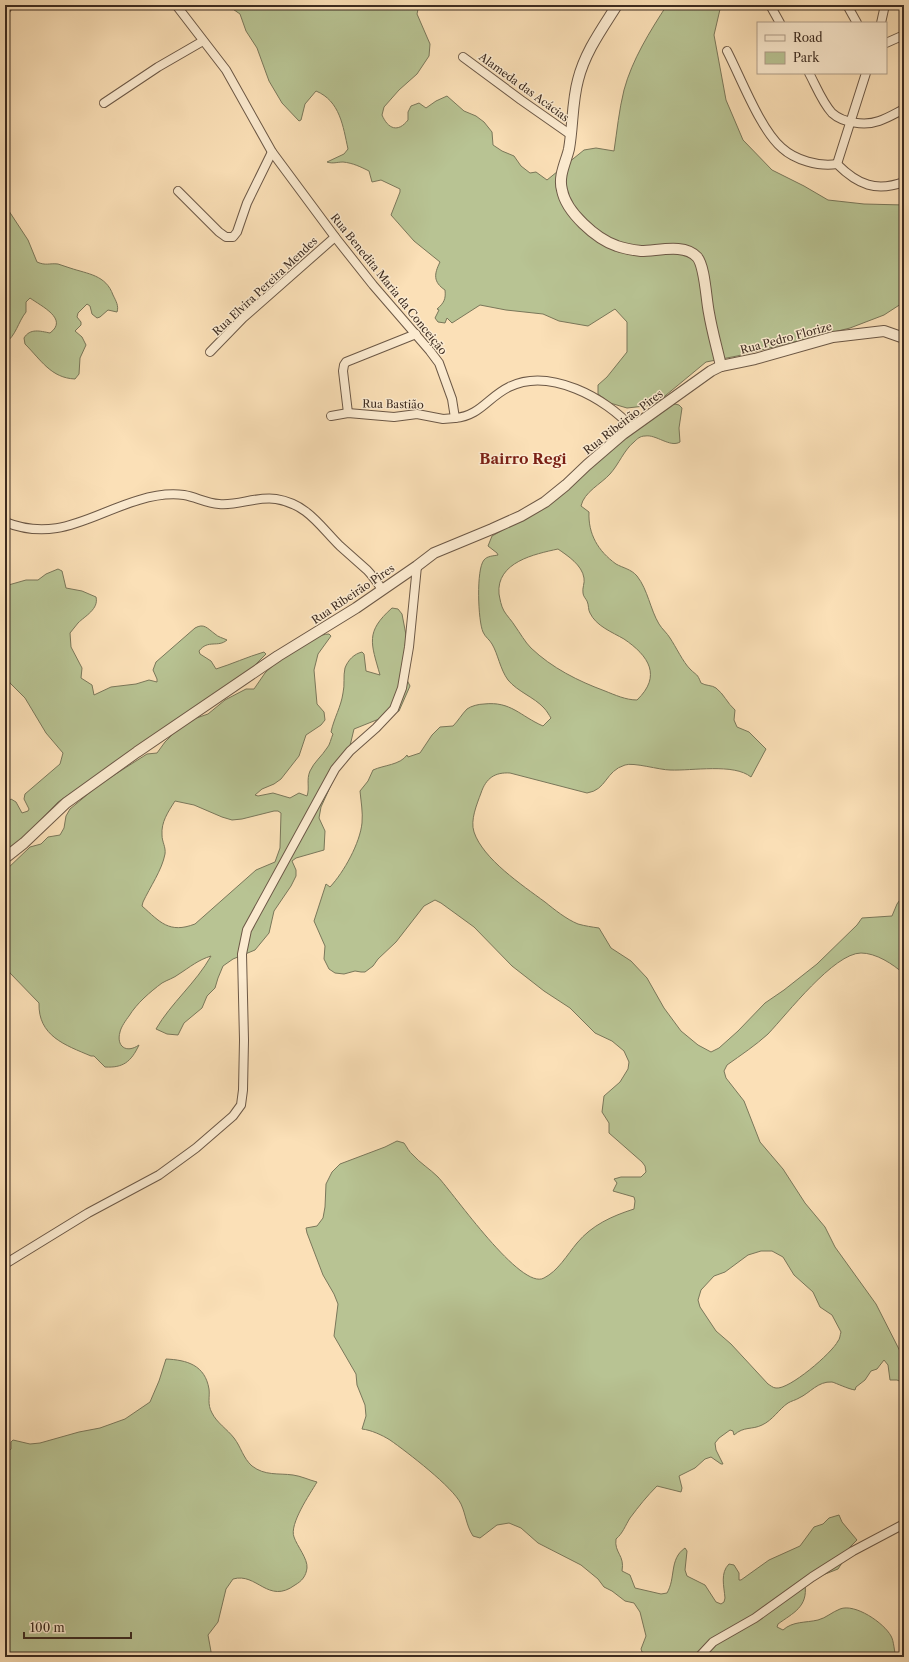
<svg xmlns="http://www.w3.org/2000/svg" width="909" height="1662" font-family="'Libre Caslon Text',serif">
	<rect width="100%" height="100%" fill="#fbe0b7"/>
	<filter id="stains"><feTurbulence type="fractalNoise" baseFrequency=".005" numOctaves="4"/><feColorMatrix values="0 0 0 0 .2 0 0 0 0 .09 0 0 0 0 .02 0 0 0 .5 -.17"/></filter>
	<radialGradient id="worn" r=".72"><stop offset=".6" stop-color="#630" stop-opacity="0"/><stop offset="1" stop-color="#630" stop-opacity=".3"/></radialGradient>
	<g fill="#b8c393" stroke="#7a775a" fill-rule="evenodd">
		<path d="M227,5H419L417,14L430,44L429,56L417,74L399,90L384,107L382,115C388,129 398,133 408,120V112L411,106L419,103L426,108L436,101L447,96L464,111L476,116L484,122L492,132L493,145L502,151L514,156L521,166L530,173L536,172L547,180L584,150L596,148L614,151C617,131 619,110 624,90C632,60 650,31 667,5H721L714,35L726,100L743,140L772,170L804,186L828,200L864,204L904,205V302L884,315L850,328L737,356L706,362L654,405L627,408L610,403L598,394V385L607,377L627,352V322L615,309L588,326L559,321L543,314L506,310L480,305L452,323L447,318L445,323L438,322L435,318L439,310L437,309C444,303 446,299 445,290C433,282 434,274 440,262L414,241L391,215L400,192V189L381,180L372,182L369,171C361,167 353,163 343,162C337,162 333,164 327,162L344,154L348,149C343,126 340,101 316,91L305,104L301,120L299,121L282,103L269,81L257,48L246,31L240,14Z"/>
		<path d="M5,205L28,240L37,262C46,266 49,263 58,264C62,265 66,267 70,268C88,274 106,275 113,295C116,301 119,306 117,312L108,310L100,317L97,318L92,314L90,306L87,304L78,313L77,317L81,322V325L75,331L82,337L86,345L80,358L79,374L75,379C51,378 41,360 25,344L24,338C30,328 40,331 50,333C69,319 41,306 30,298L26,302V312C18,322 16,336 5,343Z"/>
		<path d="M675,404L679,405L682,408L679,428L680,442C670,448 656,434 645,436C640,436 637,439 634,442C624,450 619,464 610,474C601,484 584,492 581,506L589,512C588,534 598,551 616,564C623,568 631,569 637,576C648,590 650,609 659,624C662,629 667,633 670,638C676,647 683,662 690,669C697,676 697,673 701,683C706,686 712,685 716,688C724,694 727,703 735,710L734,720L737,727L749,732L766,749L751,777C734,763 692,771 670,770C660,770 633,762 625,765C605,771 607,790 587,793L510,773C495,772 486,778 481,793C477,804 470,820 474,832C483,859 522,885 545,902C555,910 566,919 578,924C585,926 592,927 599,928L611,948L631,961L647,978L664,1008L681,1031L698,1045L711,1052L719,1048L738,1031L765,1003L784,990L817,964L857,925L862,918L892,916L897,904L904,894V974C893,964 876,953 861,953C834,953 787,1014 768,1034C756,1045 741,1055 727,1065L724,1071L726,1078L744,1101L760,1142L783,1169L805,1203L825,1227L835,1247L876,1304L904,1359V1383L897,1380H890L888,1365L884,1360L877,1369L871,1371L865,1380L856,1387L855,1390C848,1389 836,1383 832,1382C818,1381 810,1393 799,1398C796,1400 791,1401 788,1403C779,1409 773,1420 762,1425C752,1430 744,1426 734,1435L733,1431L730,1430L719,1438L715,1443L716,1450L723,1464H721L711,1457L705,1459L695,1468L679,1476L682,1488L681,1492L657,1486C647,1496 639,1506 630,1518C625,1526 623,1533 616,1539C614,1553 625,1555 622,1571L630,1575L635,1588L661,1594L667,1593C676,1578 669,1559 685,1548L687,1551L685,1570L687,1576L705,1585L716,1602L721,1604L724,1602L725,1598C724,1586 720,1573 729,1564L734,1565L739,1573V1580H741L769,1560L800,1546L814,1527L823,1524L829,1518L839,1515L842,1522L857,1540L849,1548L844,1560L838,1569L815,1578L805,1585C808,1607 793,1613 778,1624L777,1627L783,1630C793,1621 805,1623 818,1620C826,1618 832,1612 840,1609C855,1603 884,1623 891,1636C894,1641 894,1651 896,1657H658L642,1652L641,1649L646,1636L640,1612L634,1603L625,1601L612,1591L604,1587L598,1579L581,1565L538,1543L521,1528L509,1523L497,1525L480,1538L473,1536C466,1525 466,1515 461,1504C453,1487 407,1452 390,1440C382,1435 371,1430 362,1429L366,1416L365,1405L357,1385L356,1374L334,1336L338,1304L334,1294L323,1275L307,1233L306,1228L317,1226L323,1218L325,1207L326,1184L332,1172L340,1164L385,1147L397,1141L404,1143C407,1147 409,1152 413,1155C420,1163 430,1169 438,1177C454,1194 521,1291 544,1278C558,1271 567,1255 577,1243C592,1225 612,1216 634,1209L635,1201L634,1197L613,1191L617,1183L614,1179L621,1177H641L646,1172L645,1166L642,1162L609,1133V1123L602,1112L604,1096L620,1082L628,1069L629,1062L624,1051L612,1041L595,1033L570,1008L544,991L512,966L474,927L441,903L435,900L424,906L396,942L378,959L373,966L365,972H361L355,971L344,974L335,973L329,969L324,959L325,946L314,921L326,884L330,887C344,872 360,843 362,823C363,812 361,802 360,791L368,781L373,770C384,765 400,765 407,755L408,757L420,753L432,735L440,727L453,726C458,721 462,714 467,709C471,706 479,704 484,704C511,701 520,716 543,726L551,718C549,715 547,711 544,708C534,697 518,692 508,680C500,669 498,654 492,644C490,640 485,637 483,632C478,621 476,569 484,560C487,556 493,556 498,555L497,553L488,546L492,536L521,520L622,435L666,407ZM558,549C568,556 582,565 584,578C585,583 582,588 583,593C583,596 586,599 587,601C589,605 588,610 590,613C596,626 612,632 624,639C649,656 662,676 637,700C626,700 615,695 605,691C578,681 552,668 531,648C525,642 520,633 515,626C512,621 507,616 504,611C501,606 500,599 499,594C496,562 535,554 558,549ZM761,1251H772L783,1257L794,1275L813,1292L820,1307L832,1315L841,1332C840,1335 840,1339 838,1341C832,1353 789,1390 776,1388C773,1388 770,1385 768,1384L731,1344L716,1331L700,1307L698,1300L701,1290L714,1276L725,1272L748,1255Z"/>
		<path d="M58,569L62,571L66,588L82,591L96,597C99,609 85,616 78,623C75,626 73,630 70,633L71,647L82,668L81,678L92,685L94,695L111,687L136,684L149,680L157,682V679L153,670L156,662L195,628C204,623 207,628 215,634C218,637 223,638 227,640C218,648 208,639 199,651L200,654L211,661L216,669C232,664 247,657 264,652L266,654L250,670L58,802L22,839L5,852V804L11,799L16,802L22,813L28,811L29,809L24,799L25,794L60,764L63,753L46,733L25,698L10,683L5,674V586L26,580H38L46,574Z"/>
		<path d="M392,608L398,609L402,614L406,635L404,674L410,686L399,711L354,729L349,750L337,772L321,807L319,818L325,831L324,850L296,858L292,861L296,870V876L291,886L274,911L269,933L255,950L233,959L223,966L218,978L215,988L207,996L202,1008L184,1023L178,1035L167,1034L156,1029C171,1003 196,983 211,956C198,960 190,967 179,974C174,978 167,980 162,983C150,992 137,1003 129,1016C126,1020 121,1027 120,1032C116,1046 126,1054 139,1045C131,1062 123,1068 105,1067L94,1056H91C65,1045 38,1036 39,1003L10,973L5,965V871L30,847L41,844L48,837L60,835L64,828L66,816L70,809L100,784L147,754L157,753L165,742L185,722L208,714L225,700L246,689H254C258,684 261,678 265,673C277,661 312,634 329,634L331,636L318,654L314,670L317,704L324,712L325,720L321,725L306,735L299,756L281,779L274,784L262,789L255,795L258,796L273,793L290,798L299,793L307,796C310,788 306,780 310,771C314,762 322,756 327,748C330,745 331,738 333,734L331,732C334,718 341,707 343,693C345,685 343,676 345,668C348,660 354,654 362,652L364,654L366,671L380,675C371,643 365,632 392,608ZM175,801L194,805L222,817L232,820L242,819L274,811H278L281,813L280,848L275,862L256,870L195,924C169,934 160,922 142,906L143,902C150,887 162,870 165,854C166,847 162,842 162,835C161,822 168,812 175,801Z"/>
		<path d="M166,1359C187,1360 205,1365 209,1389C210,1397 207,1404 212,1413C217,1423 227,1429 234,1438C241,1447 243,1458 252,1466C265,1476 278,1473 293,1475C301,1476 309,1480 317,1482C310,1494 289,1524 294,1537C297,1546 308,1559 307,1568C306,1576 302,1581 295,1585C268,1605 257,1572 233,1579L226,1589L218,1622L208,1635L212,1657H5V1454L11,1449V1442L13,1440L30,1444L40,1443L79,1432L100,1428L125,1419L150,1402L159,1381Z"/>
	</g>
	<g fill="none" stroke-linecap="round" stroke-linejoin="round">
		<defs>
			<g id="minor">
				<path d="M176,5L226,70L272,152L335,237L373,285L430,351L439,363L452,399L455,418C480,416 488,397 509,387C549,367 606,398 632,428"/>
				<polyline points="770,5 780,23"/>
				<polyline points="847,5 857,23"/>
				<polyline points="5,11 9,5"/>
				<polyline points="881,23 885,5"/>
				<polyline points="886,43 904,35"/>
				<path d="M727,51C741,78 760,129 782,148C795,160 819,167 837,164C858,185 876,192 904,182"/>
				<polyline points="463,57 521,100 571,135"/>
				<path d="M809,73C816,86 822,102 832,113C843,123 865,126 879,121C888,118 896,113 904,109"/>
				<polyline points="104,103 158,67 203,41"/>
				<polyline points="837,164 866,73"/>
				<polyline points="178,191 219,232 226,237 233,237 237,232 247,203 272,152"/>
				<polyline points="210,352 243,318 335,237"/>
				<polyline points="348,413 343,371 344,365 346,362 416,334"/>
				<polyline points="331,416 348,413 394,417 417,414 443,419 455,418"/>
				<path d="M5,522C57,543 91,514 139,500C152,496 169,493 184,495C196,497 206,503 219,504C238,506 256,496 276,499C307,504 319,525 340,546C349,554 358,562 367,570C373,576 377,583 382,589"/>
				<polyline points="5,1264 88,1213 159,1175 196,1148 233,1116 241,1105 243,1090 244,1040 242,954 247,930 335,769 350,751 376,728 394,709 402,688 409,647 417,566"/>
				<polyline points="699,1657 713,1642 755,1618 812,1577 853,1551 904,1524"/>
			</g>
			<g id="tertiary">
				<path d="M617,5C602,29 585,52 578,80C572,102 573,126 569,149C566,162 558,176 562,190C566,212 596,239 617,246C625,249 633,250 641,251C658,251 684,243 697,257C705,266 706,299 709,313C712,331 717,348 721,366"/>
				<polyline points="5,858 24,843 66,803 137,752 278,656 356,608 417,566 434,553 492,529 521,516 545,502 566,485 587,465 623,434 711,371 721,366 755,359 833,337 884,331 904,338"/>
			</g>
		</defs>
		<use href="#minor" stroke="#6c5846" stroke-width="10"/>
		<use href="#tertiary" stroke="#6c5846" stroke-width="12"/>
		<use href="#minor" stroke="#fcebd0" stroke-width="8"/>
		<use href="#tertiary" stroke="#fcebd0" stroke-width="10"/>
	</g>
	<g text-anchor="middle" stroke-width="3" stroke-linejoin="round" paint-order="stroke">
		<g font-size="11" fill="#3c2b20" stroke="#fcebd0">
			<text transform="translate(524 87) rotate(36)" y="4">Alameda das Acácias</text>
			<text transform="translate(389 284) rotate(51)" y="4">Rua Benedita Maria da Conceição</text>
			<text transform="translate(265 286) rotate(-43)" y="4">Rua Elvira Pereira Mendes</text>
			<text transform="translate(786 338) rotate(-15)" y="4">Rua Pedro Florize</text>
			<text transform="translate(393 404) rotate(1)" y="4">Rua Bastião</text>
			<text transform="translate(623 422) rotate(-38)" y="4">Rua Ribeirão Pires</text>
			<text transform="translate(353 594) rotate(-34)" y="4">Rua Ribeirão Pires</text>
		</g>
		<g font-size="15" font-weight="bold" fill="#7a1f14" stroke="#fcebd0">
			<text x="523" y="464">Bairro Regi</text>
		</g>
	</g>
	<rect width="909" height="1662" fill="none" stroke="#fbe0b7" stroke-width="20"/>
	<rect x="6" y="6" width="897" height="1650" fill="none" stroke="#3c2b20" stroke-width="2"/>
	<rect x="10" y="10" width="889" height="1642" fill="none" stroke="#3c2b20"/>
	<rect x="757" y="22" width="130" height="52" fill="#fcebd0" stroke="#af9e8a"/>
	<rect x="765" y="35" width="20" height="6" fill="#fcebd0" stroke="#af9e8a"/>
	<text x="793" y="42" font-size="12" fill="#3c2b20">Road</text>
	<rect x="765" y="52" width="20" height="12" fill="#b8c393" stroke="#af9e8a"/>
	<text x="793" y="62" font-size="12" fill="#3c2b20">Park</text>
	<path d="M24 1632v6h107v-6" fill="none" stroke="#3c2b20" stroke-width="2"/>
	<text x="30" y="1632" font-size="12" fill="#3c2b20" stroke="#fcebd0" stroke-width="3" paint-order="stroke">100 m</text>
	<rect width="100%" height="100%" filter="url(#stains)"/>
	<rect width="100%" height="100%" fill="url(#worn)"/>
</svg>
